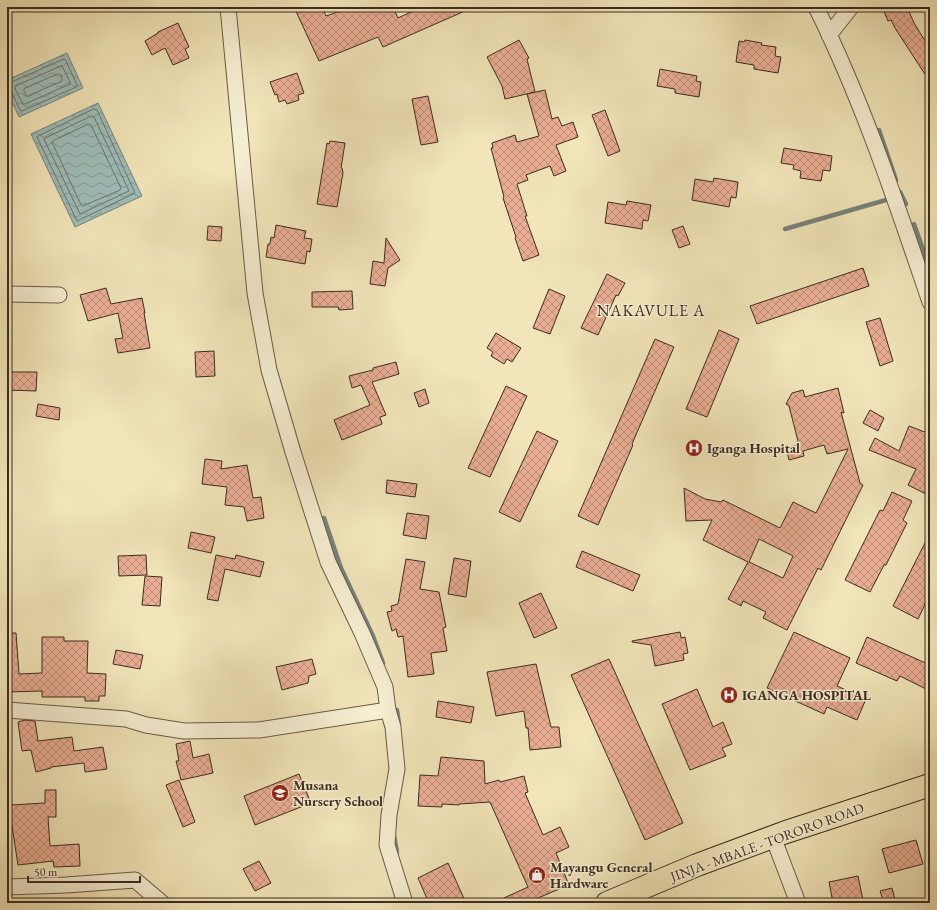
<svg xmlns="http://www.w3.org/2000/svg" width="937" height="910" font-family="'EB Garamond',serif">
	<defs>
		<pattern id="water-waves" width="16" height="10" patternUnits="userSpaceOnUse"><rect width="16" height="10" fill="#9ebdb8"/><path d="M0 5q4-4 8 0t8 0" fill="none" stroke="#829a95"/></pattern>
		<pattern id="building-cross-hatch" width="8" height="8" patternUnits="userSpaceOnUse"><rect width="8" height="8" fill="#eaae94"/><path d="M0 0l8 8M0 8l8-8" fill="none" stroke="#bf8e78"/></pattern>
	</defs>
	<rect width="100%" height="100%" fill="#f1e5b9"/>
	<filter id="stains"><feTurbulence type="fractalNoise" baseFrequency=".005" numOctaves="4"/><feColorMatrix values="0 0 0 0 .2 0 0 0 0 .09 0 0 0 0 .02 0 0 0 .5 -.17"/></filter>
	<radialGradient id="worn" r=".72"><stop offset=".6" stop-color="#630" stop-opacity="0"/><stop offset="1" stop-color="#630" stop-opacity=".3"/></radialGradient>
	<g fill="url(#water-waves)" stroke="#77837c">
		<polygon points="67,53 83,88 19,117 7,91 7,80"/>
		<polygon points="98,103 142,196 75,227 31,134"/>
	</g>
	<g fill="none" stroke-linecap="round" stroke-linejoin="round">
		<g stroke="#6d746c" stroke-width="1">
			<polygon points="62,66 70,82 70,84 25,104 23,104 15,89 16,86"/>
			<polygon points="58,74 61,75 62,79 62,81 28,96 26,96 24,91 24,89"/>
			<polyline points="7,84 64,59 66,61 77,85 76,87 22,111 20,110 12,93 7,91"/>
			<polygon points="94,109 97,110 135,193 77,221 37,137"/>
			<polygon points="92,116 94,117 129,191 80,214 44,139"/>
			<polygon points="89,124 91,125 121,188 120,190 83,206 81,205 52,142 53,141"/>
		</g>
		<g stroke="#77837c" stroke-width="4.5">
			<polyline points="879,130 896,180"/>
			<polyline points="900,192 906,204"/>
			<polyline points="914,224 930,269"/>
			<polyline points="785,229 886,200"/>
			<polyline points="324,518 341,568 373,636 383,663"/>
			<polyline points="397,710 399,724"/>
			<polyline points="394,836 397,852"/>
		</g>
	</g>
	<g fill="url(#building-cross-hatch)" stroke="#3c2b21" fill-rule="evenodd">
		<polygon points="294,7 322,7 326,16 352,7 393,7 398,18 422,7 474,7 383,47 378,37 319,61"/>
		<polygon points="882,7 907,7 914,23 930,49 930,82 895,28 891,20 888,21"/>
		<polygon points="178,23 189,47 185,49 189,58 173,65 165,48 152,55 145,41 158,33 158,32"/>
		<polygon points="519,40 529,58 527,59 535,92 505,99 502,86 487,57"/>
		<polygon points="745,40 762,43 761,45 776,47 775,56 781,57 778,73 754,69 754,65 736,62 739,41 744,42"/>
		<polygon points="660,69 697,76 696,81 701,82 699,97 675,93 675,89 657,86"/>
		<polygon points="297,73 304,93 298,95 299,100 287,104 285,100 279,102 277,94 275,95 270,82"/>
		<polygon points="545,90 552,119 558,117 562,126 573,122 578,137 556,145 566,171 554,176 550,166 526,175 528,180 517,184 527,216 525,216 539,255 523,261 515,238 516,237 503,198 504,197 491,148 493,148 492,143 515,135 517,142 539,136 527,94"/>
		<polygon points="428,96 438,142 421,145 412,99"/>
		<polygon points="605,110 620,151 608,156 592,115"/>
		<polygon points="330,141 345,143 341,168 342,168 343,173 337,207 317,204 327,143 329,144"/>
		<polygon points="784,148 832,156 830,171 823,170 821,181 800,178 801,171 793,169 794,165 781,163"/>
		<polygon points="714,178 738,182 736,198 731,197 729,207 692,200 695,179 713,182"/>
		<polygon points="627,201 651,205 648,221 643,220 642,229 605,223 608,202 626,205"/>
		<polygon points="276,225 306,231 304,238 312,239 310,252 307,251 305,264 266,257 268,244 270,244 271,237 274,238"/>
		<polygon points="208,226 222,227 221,241 207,240"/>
		<polygon points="683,226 690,244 679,248 672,230"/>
		<polygon points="386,238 400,260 388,268 385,286 370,284 373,261 384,263"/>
		<polygon points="863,268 869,286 757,324 750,306"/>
		<polygon points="607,274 625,283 618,296 616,295 598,335 581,328"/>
		<polygon points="106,288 111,304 142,298 145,313 144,313 150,348 118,353 115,339 123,338 118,313 88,321 80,295"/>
		<polygon points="549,289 565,296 550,334 533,328"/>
		<polygon points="352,291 353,309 339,310 338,307 312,307 312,292"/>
		<polygon points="880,318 893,361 880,366 866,322"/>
		<polygon points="719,330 739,339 707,417 686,409"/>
		<polygon points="496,333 521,348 512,362 507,359 504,364 491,356 493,352 487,348"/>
		<polygon points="655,339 674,347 632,444 633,445 598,525 578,516"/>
		<polygon points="214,351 215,376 196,377 195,352"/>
		<polygon points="396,362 399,374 372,382 386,415 380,417 382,424 342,440 334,420 370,405 361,385 352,388 349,376 373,370 373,368"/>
		<polygon points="8,372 37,372 36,391 8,390"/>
		<polygon points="506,386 527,396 490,477 468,468"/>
		<path d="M838,388L844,413L841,412L860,483L863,485L821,570L818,568L787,630L763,618L766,612L743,601L741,606L728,599L748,562L703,540L712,520L686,521L684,488L705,499L721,502L723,500L780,528L793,502L816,513L848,449L827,454L824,445L803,451L804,456L789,460L786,448L799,445L789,406L786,404L792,393L803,390L805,397ZM759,539L793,556L783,578L749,562Z"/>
		<polygon points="425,389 429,403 419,407 414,393"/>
		<polygon points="38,404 60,408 59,420 36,416"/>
		<polygon points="870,410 884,418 878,431 863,423"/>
		<polygon points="909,426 930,434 930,496 908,485 916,469 869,450 875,438 899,451"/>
		<polygon points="537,431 558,441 520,522 499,512"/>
		<polygon points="205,459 222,461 221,469 247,465 253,498 261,497 264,518 247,521 244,507 225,505 227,487 202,484"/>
		<polygon points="387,480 417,484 415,497 386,493"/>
		<polygon points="892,492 912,501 903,520 907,523 886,565 884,565 870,592 845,580 880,510 883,511"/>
		<polygon points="407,513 429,516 426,539 403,535"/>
		<polygon points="191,532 215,537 211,553 188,548"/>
		<polygon points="930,533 930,594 918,619 893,606"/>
		<polygon points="582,551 640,575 633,591 576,567"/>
		<polygon points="146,555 147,575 119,576 118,556"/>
		<polygon points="216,555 235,559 236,555 264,562 260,577 225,569 218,601 207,599"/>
		<polygon points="454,558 471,561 466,597 448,594"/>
		<polygon points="406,559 425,562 420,589 439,592 446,627 443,628 447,651 431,653 434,674 408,677 403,636 398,637 396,629 392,631 387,612 392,611 391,606 398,604"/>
		<polygon points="145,576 162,577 160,606 142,605"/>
		<polygon points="541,593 557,628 534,638 519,603"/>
		<polygon points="680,632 681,638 685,637 688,653 683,654 684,660 655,666 651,645 632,642 632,641"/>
		<polygon points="794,632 850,658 837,686 866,699 857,720 827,707 824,714 767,688"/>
		<polygon points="7,633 16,633 19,674 42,673 42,637 64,637 64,641 88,641 87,673 106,674 105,696 99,696 99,701 85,701 85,697 42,697 42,691 7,692"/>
		<polygon points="867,637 930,665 930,691 900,676 897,681 856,663"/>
		<polygon points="116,650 143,655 140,669 113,664"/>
		<polygon points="312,659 316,674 309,676 308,683 282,690 276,667"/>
		<polygon points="609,659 683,823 645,840 571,675"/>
		<polygon points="536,664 551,727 559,727 561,747 530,750 528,728 526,728 524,711 496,716 487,672"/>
		<polygon points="697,689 713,727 723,722 732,744 722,748 726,756 690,770 662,704"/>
		<polygon points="438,701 474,707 471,723 436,717"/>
		<polygon points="25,720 35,721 38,741 72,737 74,751 103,747 107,769 85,772 84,763 51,767 51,768 36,772 31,750 22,751 18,722"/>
		<polygon points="190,741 193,758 209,754 213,773 181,780 176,761 179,761 176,744"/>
		<polygon points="441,757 484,761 485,784 499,780 500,782 524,776 528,792 525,793 543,835 560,827 569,847 556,853 569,885 526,903 493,903 528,887 490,802 459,804 459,805 442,804 442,807 418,806 420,775 438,776"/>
		<polygon points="299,774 311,803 255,825 244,796"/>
		<polygon points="179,780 195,822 183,827 166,785"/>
		<polygon points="45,790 56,790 56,817 48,817 50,846 79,844 80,866 54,867 53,861 18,865 11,819 11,805 45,803"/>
		<polygon points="916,840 923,864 889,873 882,849"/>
		<polygon points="259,861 271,883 255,891 243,869"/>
		<polygon points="448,863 466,903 429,903 418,878"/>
		<polygon points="858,876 863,900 851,903 833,903 829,882"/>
		<polygon points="892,888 896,903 884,903 880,891"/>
	</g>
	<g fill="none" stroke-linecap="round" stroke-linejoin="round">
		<defs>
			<g id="street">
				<polyline points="228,7 255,293 269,370 293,452 328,562 362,633 385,687 388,710 393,727 397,769 389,815 387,845 405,903"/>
				<path d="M816,7C863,102 896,202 930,302"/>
				<polyline points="829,35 851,7"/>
				<polyline points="7,294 59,295"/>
				<polyline points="7,710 126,719 146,725 184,731 259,730 388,710"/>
				<polyline points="773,837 798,903"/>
				<polyline points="7,887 66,885 135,880 162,903"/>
			</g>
			<polyline id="primary" points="607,903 697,865 786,832 930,785"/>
		</defs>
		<use href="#street" stroke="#695a47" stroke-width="17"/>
		<use href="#primary" stroke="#3c2b21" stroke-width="24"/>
		<use href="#street" stroke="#f6eed2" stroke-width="15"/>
		<use href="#primary" stroke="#f1e5b9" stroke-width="22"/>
	</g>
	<defs>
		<symbol id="hospital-disc" viewBox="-11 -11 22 22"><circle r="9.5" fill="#8f2418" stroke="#f6eed2"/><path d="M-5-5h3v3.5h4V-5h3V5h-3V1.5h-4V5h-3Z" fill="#fff"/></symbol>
		<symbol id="school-disc" viewBox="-11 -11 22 22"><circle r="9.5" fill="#8f2418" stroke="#f6eed2"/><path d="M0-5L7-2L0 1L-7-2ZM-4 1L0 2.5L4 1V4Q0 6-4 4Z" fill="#fff"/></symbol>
		<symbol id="shop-disc" viewBox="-11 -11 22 22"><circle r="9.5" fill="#8f2418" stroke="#f6eed2"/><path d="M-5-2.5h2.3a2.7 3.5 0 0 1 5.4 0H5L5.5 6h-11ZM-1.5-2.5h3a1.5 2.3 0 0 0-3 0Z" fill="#fff"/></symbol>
	</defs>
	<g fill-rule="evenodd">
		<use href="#hospital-disc" x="684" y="438" width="20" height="20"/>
		<use href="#hospital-disc" x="719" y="685" width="20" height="20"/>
		<use href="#school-disc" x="270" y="783" width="20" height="20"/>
		<use href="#shop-disc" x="527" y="865" width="20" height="20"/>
	</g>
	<g text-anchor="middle" stroke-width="3" stroke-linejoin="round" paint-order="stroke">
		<g font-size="14" font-weight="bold" fill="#3c2b21" stroke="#f6eed2" text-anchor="start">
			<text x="707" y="453">Iganga Hospital</text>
			<text x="742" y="700">IGANGA HOSPITAL</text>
			<text x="293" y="790">Musana<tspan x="293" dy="16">Nursery School</tspan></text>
			<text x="550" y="872">Mayangu General<tspan x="550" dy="16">Hardware</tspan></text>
		</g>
		<g font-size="14" fill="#3c2b21" stroke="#f6eed2">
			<text transform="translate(767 842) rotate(-20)" y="5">JINJA - MBALE - TORORO ROAD</text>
		</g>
		<g font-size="16" letter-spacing="1" fill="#3c2b21" stroke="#f6eed2">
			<text x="651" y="316">NAKAVULE A</text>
		</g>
	</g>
	<rect width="937" height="910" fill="none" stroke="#f1e5b9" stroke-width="24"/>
	<rect x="8" y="8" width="921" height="894" fill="none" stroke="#3c2b21" stroke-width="2"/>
	<rect x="12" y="12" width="913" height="886" fill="none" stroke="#3c2b21"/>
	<path d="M28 876v6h112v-6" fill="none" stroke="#3c2b21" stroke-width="2"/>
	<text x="34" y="876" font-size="12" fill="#3c2b21" stroke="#f6eed2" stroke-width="3" paint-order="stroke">50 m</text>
	<rect width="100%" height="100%" filter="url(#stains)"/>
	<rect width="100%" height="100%" fill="url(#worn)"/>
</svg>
